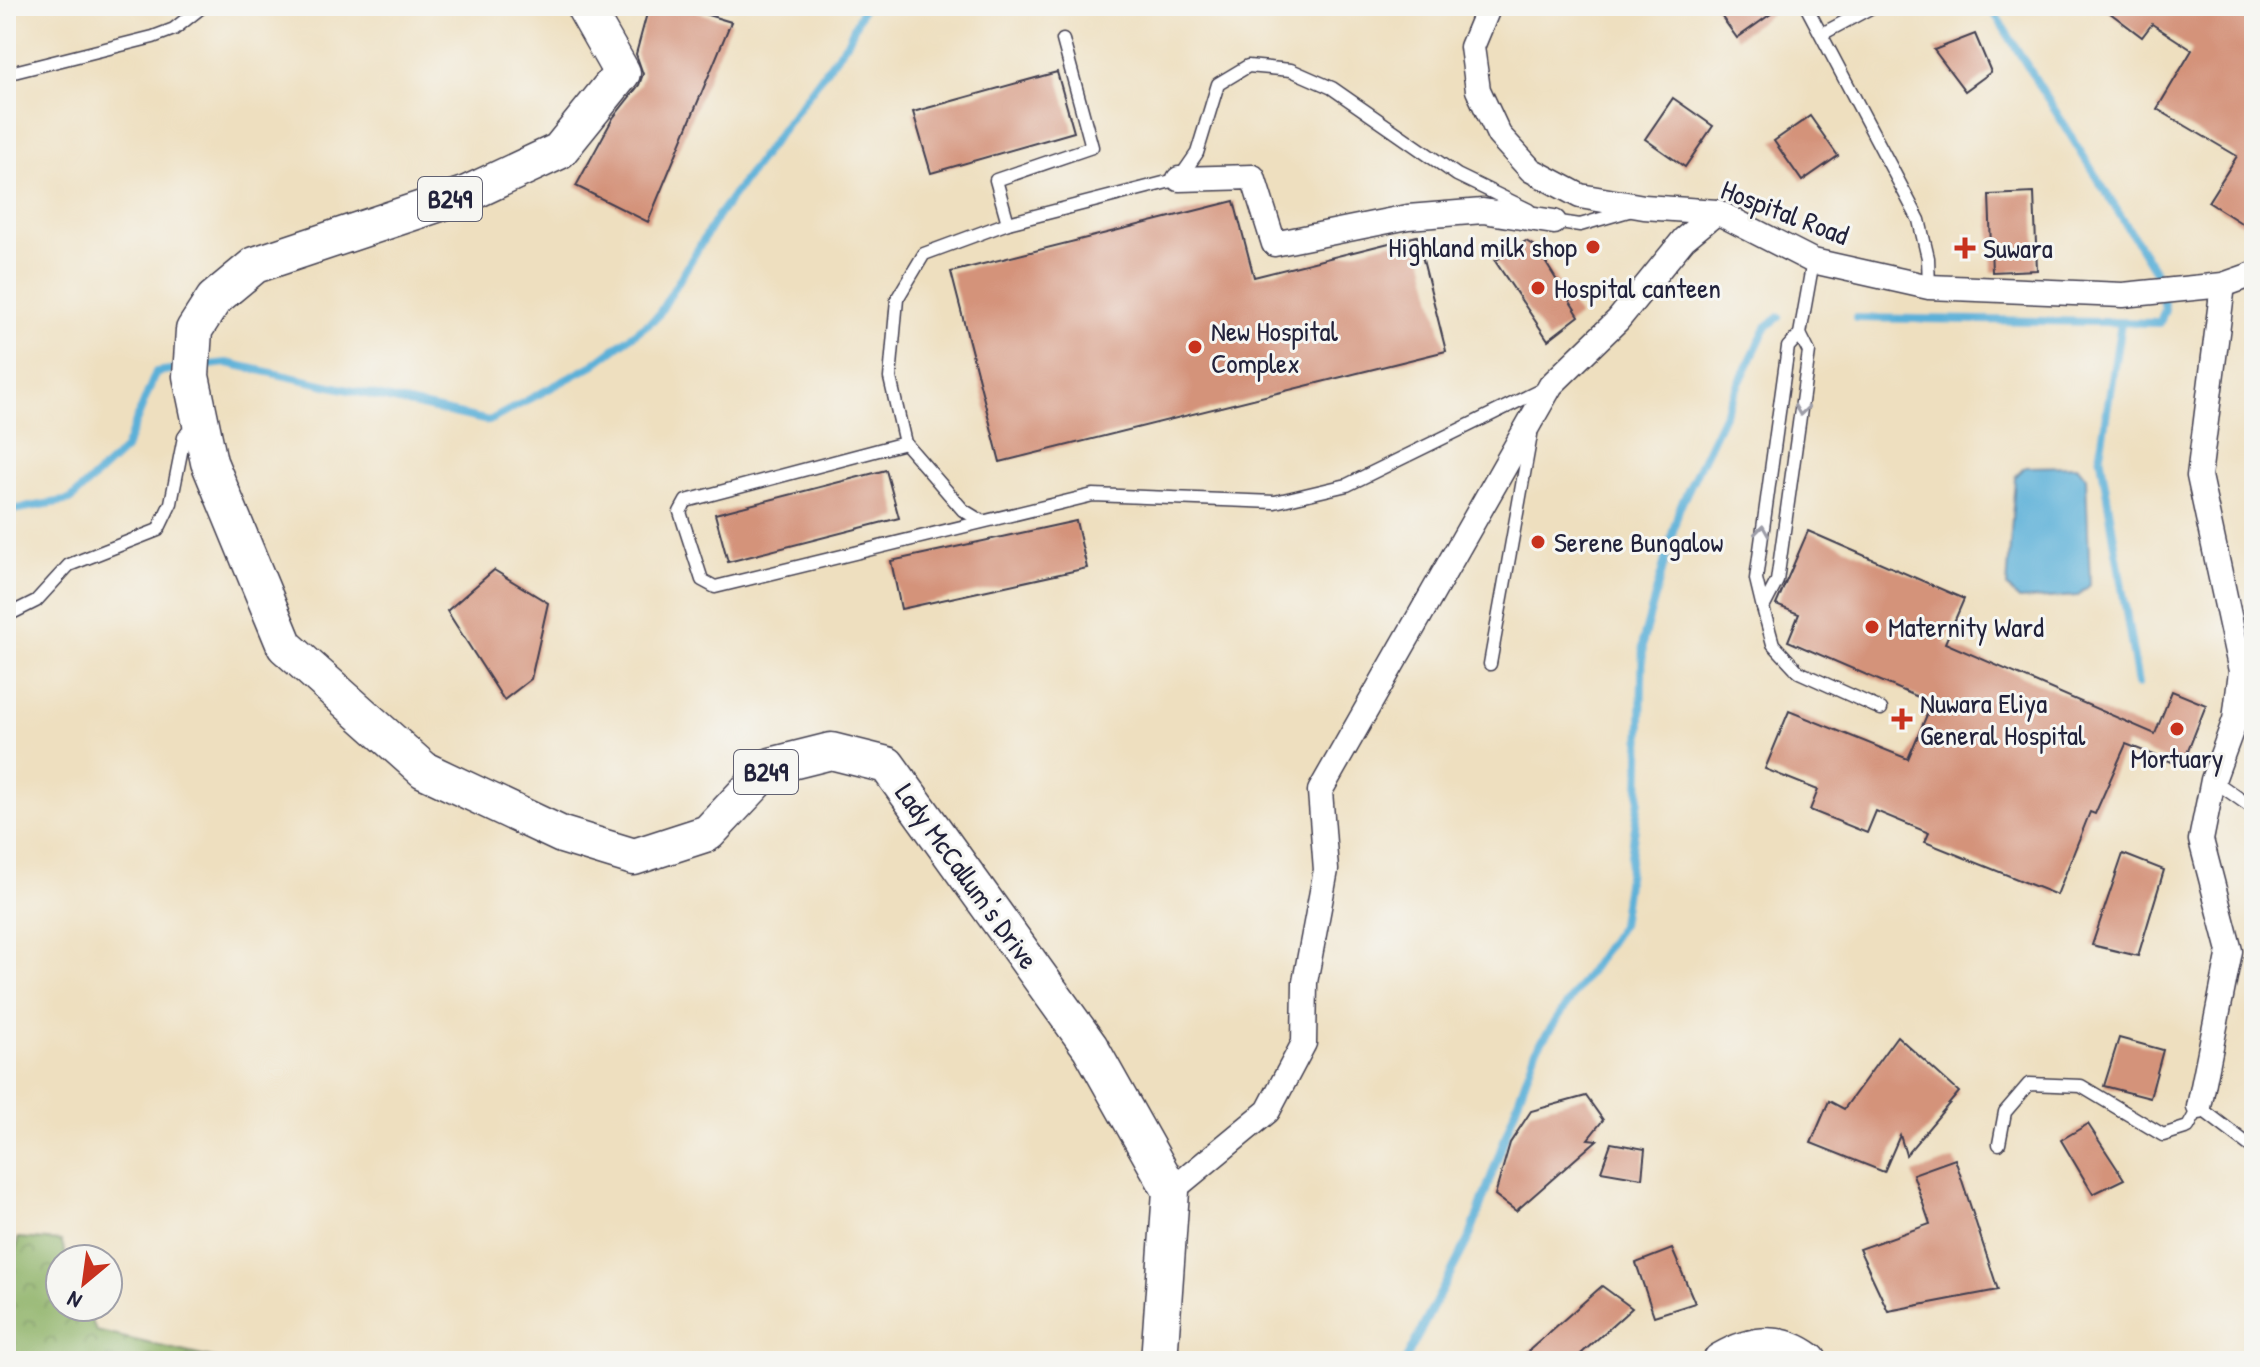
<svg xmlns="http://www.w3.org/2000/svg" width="2260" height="1367" font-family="'Patrick Hand',sans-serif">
	<defs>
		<pattern id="forest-crowns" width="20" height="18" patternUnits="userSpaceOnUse" patternTransform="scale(2)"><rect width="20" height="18" fill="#8bb064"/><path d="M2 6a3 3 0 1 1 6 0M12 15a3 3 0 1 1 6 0" fill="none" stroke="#718f54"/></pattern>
	</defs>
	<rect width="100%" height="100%" fill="#f6f6f2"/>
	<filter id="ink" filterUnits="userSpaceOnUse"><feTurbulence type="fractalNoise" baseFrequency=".0125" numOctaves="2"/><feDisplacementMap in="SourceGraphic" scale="16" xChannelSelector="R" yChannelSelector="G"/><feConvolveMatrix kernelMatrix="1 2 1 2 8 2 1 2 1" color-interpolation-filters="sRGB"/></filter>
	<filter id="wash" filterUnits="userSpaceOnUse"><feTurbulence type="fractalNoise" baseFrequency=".006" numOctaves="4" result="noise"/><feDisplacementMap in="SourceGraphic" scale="32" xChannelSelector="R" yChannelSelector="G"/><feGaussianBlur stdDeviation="1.8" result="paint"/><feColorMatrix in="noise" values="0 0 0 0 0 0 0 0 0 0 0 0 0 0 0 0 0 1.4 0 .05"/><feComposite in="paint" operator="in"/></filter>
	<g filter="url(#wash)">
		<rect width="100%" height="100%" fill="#eedfbf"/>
		<polygon fill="url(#forest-crowns)" stroke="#566950" stroke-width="2" points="18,1238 61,1241 68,1259 60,1259 60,1307 86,1307 96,1331 224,1361 6,1361 6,1285 12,1280"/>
		<polygon fill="#5cb0d8" stroke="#3f698a" stroke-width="2" points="2077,466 2086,477 2090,585 2077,596 2019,600 2007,587 2015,477 2025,467"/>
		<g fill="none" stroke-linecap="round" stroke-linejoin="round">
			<g stroke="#5cb0d8" stroke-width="8">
				<polyline points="1856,318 2160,323 2165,309 2158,276 1990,6"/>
				<polyline points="2121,323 2100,454 2138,684"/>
				<polyline points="201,366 227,363 489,421 593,365 657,317 717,217 848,41 864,6"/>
				<polyline points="6,511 70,500 125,449 156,372 184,368"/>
				<polyline points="1405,1361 1470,1236 1536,1050 1621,925 1639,799 1643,640 1679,509 1766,327 1779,317"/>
			</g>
		</g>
		<g id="blocks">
			<g fill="#d4937a">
				<polygon points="649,6 678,6 731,22 648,222 576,186 613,118 639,85 643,74 636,54"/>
				<polygon points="1714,6 1782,6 1737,38"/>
				<polygon points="2101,6 2254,6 2254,231 2208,202 2237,156 2157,109 2192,50 2152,24 2142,37"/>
				<polygon points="1975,34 1991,72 1965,91 1934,50"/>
				<polygon points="1057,72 1074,132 931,173 913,112"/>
				<polygon points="1673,98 1713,126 1685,167 1645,139"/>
				<polygon points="1810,116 1838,156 1802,181 1774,141"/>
				<polygon points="2034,193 2037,270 1992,272 1989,195"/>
				<polygon points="1234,201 1254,277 1417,236 1446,351 1000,462 951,272"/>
				<polygon points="1526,241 1536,247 1579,316 1548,340 1495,261"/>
				<polygon points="886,470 899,518 728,562 715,514"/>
				<polygon points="1076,521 1087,568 901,609 891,561"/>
				<polygon points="1808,531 1964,599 1945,643 2155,734 2172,691 2206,705 2182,766 2126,744 2095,814 2090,812 2057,895 1925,842 1929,833 1876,811 1867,833 1810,810 1818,790 1765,769 1789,711 1908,759 1932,703 1788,641 1799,614 1776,605"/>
				<polygon points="494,570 548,603 531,679 504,700 447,611"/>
				<polygon points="2123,854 2164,870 2138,956 2092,945"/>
				<polygon points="1897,1036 1959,1092 1906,1155 1900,1135 1884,1172 1811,1143 1829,1101 1844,1109"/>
				<polygon points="2119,1038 2163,1050 2150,1098 2104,1086"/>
				<polygon points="1586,1096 1603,1120 1588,1139 1597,1140 1516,1211 1495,1195 1510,1143 1531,1111"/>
				<polygon points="2088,1124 2124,1179 2093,1194 2061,1140"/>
				<polygon points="1611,1143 1645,1149 1642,1178 1601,1171"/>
				<polygon points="1955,1159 1998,1290 1888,1311 1859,1249 1930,1224 1913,1174"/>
				<polygon points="1672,1249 1695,1303 1654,1316 1636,1263"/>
				<polygon points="1602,1286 1632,1308 1573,1361 1517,1361"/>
			</g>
		</g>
	</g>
	<g filter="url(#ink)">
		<use href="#blocks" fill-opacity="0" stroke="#413e4f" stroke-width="2"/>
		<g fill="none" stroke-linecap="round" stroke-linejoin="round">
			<defs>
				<g id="lane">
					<polyline points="1806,6 1919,220 1928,258 1929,287"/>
					<polyline points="1822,34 1874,6"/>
					<polyline points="6,74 153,37 174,29 203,6"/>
					<polyline points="1553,221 1580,225 1632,210"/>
					<polyline points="1008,223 996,180 1092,147 1063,40"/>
					<polyline points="1813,261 1800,334 1788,347 1756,579 1763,608 1773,644 1799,672 1881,709"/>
					<polyline points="905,443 686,501 680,512 702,580 715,587 1093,495 1275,502 1347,485 1545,388"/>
					<polyline points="981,521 963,510 905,443 890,378 897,299 924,254 1008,223 1179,179 1197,153 1218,84 1248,66 1291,70 1332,88 1457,175 1529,210"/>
					<polyline points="1763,608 1777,581 1809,352 1800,334"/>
					<polyline points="6,616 36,601 69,565 158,530 171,503 184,437 189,430 198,428"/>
					<polyline points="1490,664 1531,435"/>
					<polyline points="2213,780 2254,809"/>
					<polyline points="1999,1144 2005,1112 2029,1084 2081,1086 2163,1135 2188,1127 2199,1107 2254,1149"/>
				</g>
				<g id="street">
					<polyline points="1489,6 1472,47 1478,90 1499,135 1531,170 1580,196 1644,207 1717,212 1813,261 1929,287 2123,295 2223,285 2254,274"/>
					<polyline points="1179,179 1253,177 1274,244 1408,217 1483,211 1554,222"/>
					<polyline points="2199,1107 2230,951 2201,840 2213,780 2235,720 2241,671 2199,476 2223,285"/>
					<polyline points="1171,1191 1268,1111 1304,1043 1305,982 1326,870 1320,791 1551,385 1618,320 1684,239 1717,212"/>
				</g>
				<g id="primary">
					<polyline points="584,6 622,73 559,151 467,194 255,265 214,299 194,330 191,376 209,462 285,646 424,770 562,835 634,857 708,833 771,766 831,751 887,765 1090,1047 1171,1191 1159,1361"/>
					<path d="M1721,1361C1750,1344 1780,1339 1809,1361"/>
				</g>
			</defs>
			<use href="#lane" stroke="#413e4f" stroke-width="15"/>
			<use href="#street" stroke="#413e4f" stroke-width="27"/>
			<use href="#primary" stroke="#413e4f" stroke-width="39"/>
			<use href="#lane" stroke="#fff" stroke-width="12"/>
			<use href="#street" stroke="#fff" stroke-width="24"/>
			<use href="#primary" stroke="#fff" stroke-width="36"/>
		</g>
		<defs><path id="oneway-chevron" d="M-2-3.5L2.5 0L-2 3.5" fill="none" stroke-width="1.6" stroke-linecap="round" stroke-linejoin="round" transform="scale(2)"/></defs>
		<g stroke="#9c9ca7">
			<use href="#oneway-chevron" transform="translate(1801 410) rotate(98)"/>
			<use href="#oneway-chevron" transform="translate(1762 531) rotate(-82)"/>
		</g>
	</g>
	<g fill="#c8321e" stroke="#f6f6f2" stroke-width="3">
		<circle cx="1593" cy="247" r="8"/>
		<path d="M1961 236h8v8h8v8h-8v8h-8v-8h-8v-8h8z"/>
		<circle cx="1538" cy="288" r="8"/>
		<circle cx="1195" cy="347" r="8"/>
		<circle cx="1538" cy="542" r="8"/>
		<circle cx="1872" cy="627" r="8"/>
		<path d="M1898 707h8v8h8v8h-8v8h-8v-8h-8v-8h8z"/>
		<circle cx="2177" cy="729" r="8"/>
	</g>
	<g text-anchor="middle" stroke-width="6" stroke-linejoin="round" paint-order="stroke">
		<g fill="#f6f6f2" stroke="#626272" stroke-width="2">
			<rect x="418" y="177" width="64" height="44" rx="6"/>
			<rect x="734" y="750" width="64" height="44" rx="6"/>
		</g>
		<g font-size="26" font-weight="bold" fill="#22223b">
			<text x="450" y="208">B249</text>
			<text x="766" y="781">B249</text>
		</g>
		<g font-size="28" fill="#22223b" stroke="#f6f6f2">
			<text transform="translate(1785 212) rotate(21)" y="10">Hospital Road</text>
			<text transform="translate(967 876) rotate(54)" y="10">Lady McCallum's Drive</text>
		</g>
		<g font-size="28" fill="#22223b" stroke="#f6f6f2" text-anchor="start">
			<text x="1577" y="257" text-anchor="end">Highland milk shop</text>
			<text x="1983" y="258">Suwara</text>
			<text x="1554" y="298">Hospital canteen</text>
			<text x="1211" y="341">New Hospital<tspan x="1211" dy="32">Complex</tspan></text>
			<text x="1554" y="552">Serene Bungalow</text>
			<text x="1888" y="637">Maternity Ward</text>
			<text x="1920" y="713">Nuwara Eliya<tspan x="1920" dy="32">General Hospital</tspan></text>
			<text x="2177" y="768" text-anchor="middle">Mortuary</text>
		</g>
	</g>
	<rect width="2260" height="1367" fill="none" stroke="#f6f6f2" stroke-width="32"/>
	<g transform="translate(84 1283) rotate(209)"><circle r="38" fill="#f6f6f2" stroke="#a1a1a9" stroke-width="2"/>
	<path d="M0-6L14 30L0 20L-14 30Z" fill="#c8321e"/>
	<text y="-12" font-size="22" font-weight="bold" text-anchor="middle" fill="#22223b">N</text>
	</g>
</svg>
